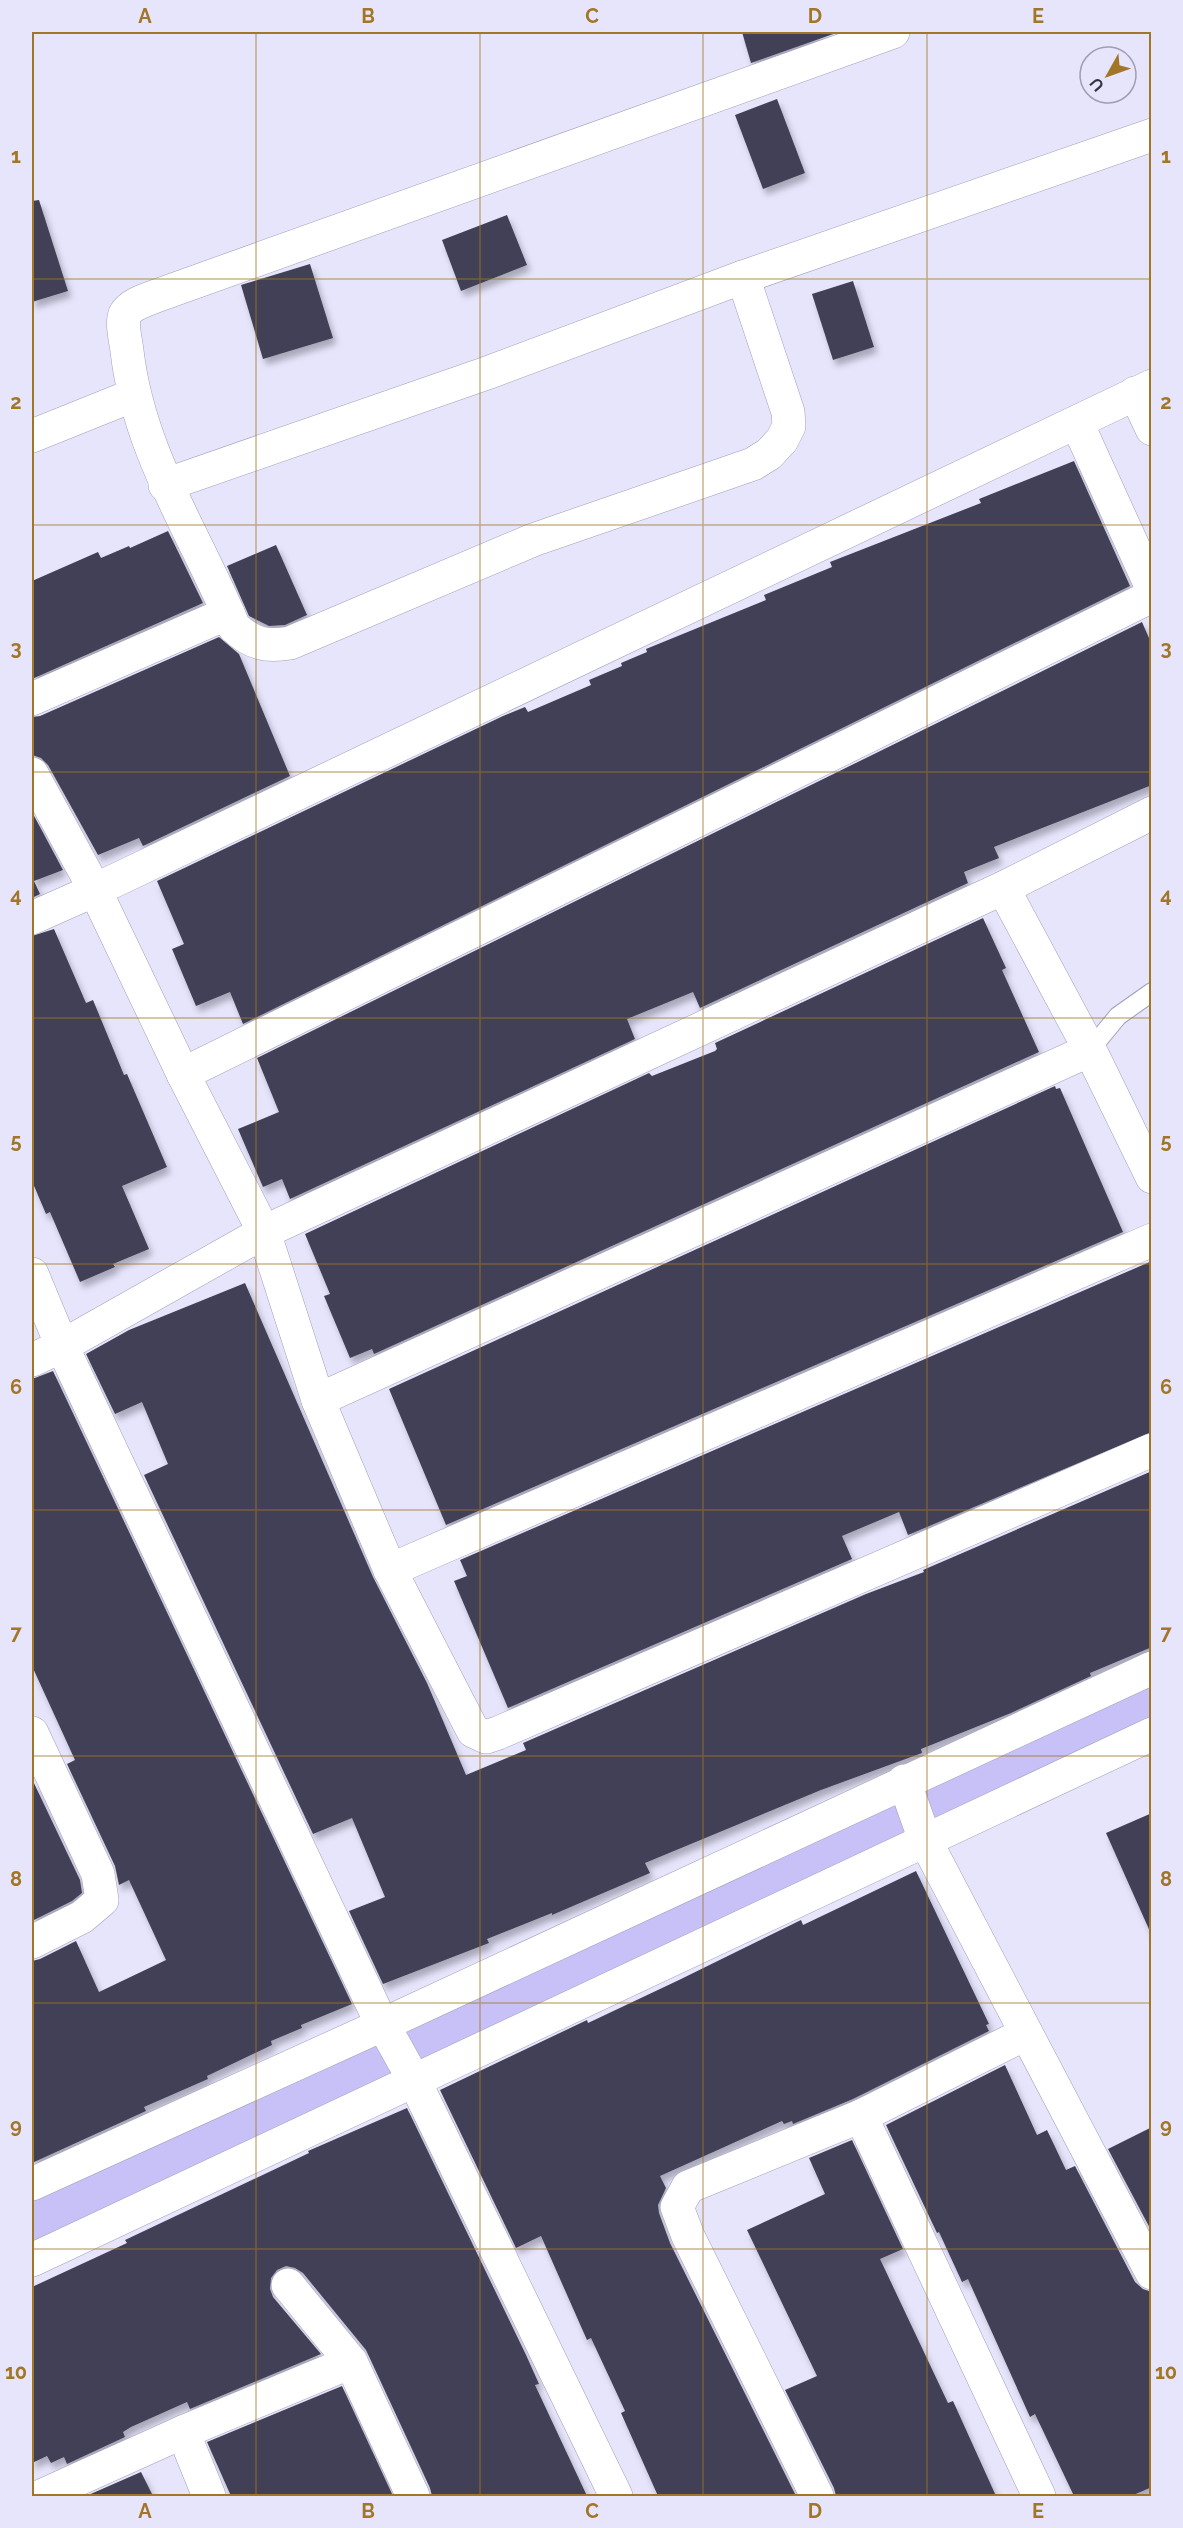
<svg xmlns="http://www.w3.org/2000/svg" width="1183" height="2528" font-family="Raleway,sans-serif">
	<defs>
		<filter id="shadow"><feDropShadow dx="3.5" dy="6" stdDeviation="3" flood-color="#0004"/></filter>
	</defs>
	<rect width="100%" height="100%" fill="#e7e5fc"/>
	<polygon fill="#c7c1f7" points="1151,1668 1151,1734 32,2260 32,2184"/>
	<g fill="#424056" filter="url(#shadow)">
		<polygon points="742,32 839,32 751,63"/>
		<polygon points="777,99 805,173 763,189 735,115"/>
		<polygon points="39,200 68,291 32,302 32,201"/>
		<polygon points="507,215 527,265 461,291 442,240"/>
		<polygon points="310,264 333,338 263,359 241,285"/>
		<polygon points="853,281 874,347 833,360 812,294"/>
		<polygon points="1074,461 1130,586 243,1024 230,992 196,1006 172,949 184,944 157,881 503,716 525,707 528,712 591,685 589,680 622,666 621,663 647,652 646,649 766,600 764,595 832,567 830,562 981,503 979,499"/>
		<polygon points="168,531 203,603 32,679 32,581 98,552 101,558 129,546 130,548"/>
		<polygon points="276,545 307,615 285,625 269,626 249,616 227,566"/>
		<polygon points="1142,622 1152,645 1152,785 994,847 999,858 964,872 968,883 700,1008 693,992 627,1019 635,1039 290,1199 282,1179 263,1187 238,1129 279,1112 257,1058"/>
		<polygon points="219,637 239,654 290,776 143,846 139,838 98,855 48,765 41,758 32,755 32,717 40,716"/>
		<polygon points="32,812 63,870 34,881 40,894 32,898"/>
		<polygon points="983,918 1006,968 1002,970 1039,1052 374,1354 372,1349 350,1358 324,1296 330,1294 305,1234 649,1073 652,1076 715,1051 717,1049 715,1043"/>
		<polygon points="54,929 86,1003 93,1000 124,1075 127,1074 167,1167 122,1186 149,1249 113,1264 115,1267 80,1282 50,1212 46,1214 32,1181 32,936"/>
		<polygon points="1055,1086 1056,1089 1060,1088 1123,1232 446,1525 389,1389"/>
		<polygon points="1152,1261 1152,1432 908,1535 899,1512 842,1536 852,1559 508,1708 454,1581 467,1576 460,1560"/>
		<polygon points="245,1283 373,1577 427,1683 466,1775 526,1750 523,1743 866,1594 924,1572 923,1570 1152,1471 1152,1647 1090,1673 1091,1676 1011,1713 921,1749 922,1753 821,1790 645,1863 650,1873 552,1915 552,1913 487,1939 489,1943 383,1984 349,1911 385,1897 352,1818 313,1834 144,1475 168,1464 142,1402 115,1414 86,1354 129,1330"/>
		<polygon points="53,1371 352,2004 301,2025 302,2028 271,2041 272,2045 207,2076 208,2079 144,2107 146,2111 32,2163 32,1961 40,1959 76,1941 99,1992 166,1960 129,1880 119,1885 115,1866 67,1764 75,1760 32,1666 32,1379"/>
		<polygon points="32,1779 80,1880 82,1893 72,1901 32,1921"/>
		<polygon points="1152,1813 1152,1936 1106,1833"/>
		<polygon points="916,1871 989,2024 986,2025 989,2031 853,2099 793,2124 792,2121 784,2124 782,2121 660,2176 666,2188 658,2205 659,2213 670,2243 796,2496 658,2496 621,2413 625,2411 591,2338 587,2340 541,2236 516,2248 440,2090 587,2020 588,2023 679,1980 801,1920 803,1925"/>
		<polygon points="1005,2065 1037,2135 1047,2130 1066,2170 1075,2166 1135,2282 1143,2289 1152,2292 1152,2487 1131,2496 1074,2496 1035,2414 1030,2417 968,2279 962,2282 939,2232 937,2233 886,2125"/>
		<polygon points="407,2108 526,2355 539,2384 535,2385 587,2496 432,2496 430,2488 366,2350 303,2273 295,2268 286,2266 277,2270 271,2278 270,2289 273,2297 321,2354 190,2409 187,2402 131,2427 123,2432 125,2437 67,2464 64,2457 51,2463 47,2456 32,2463 32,2287 127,2243 125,2240 309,2153 308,2151"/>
		<polygon points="1152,2127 1152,2232 1108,2149"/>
		<polygon points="852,2140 903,2249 880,2259 948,2403 953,2401 996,2496 836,2496 834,2488 785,2390 817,2376 747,2230 825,2194 809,2158"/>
		<polygon points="342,2386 393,2496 231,2496 207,2442"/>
		<polygon points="141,2472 153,2496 86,2496"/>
	</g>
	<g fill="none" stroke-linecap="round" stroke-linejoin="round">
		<defs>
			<polyline id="service" points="1090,1050 1118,1016 1152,992"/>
			<g id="minor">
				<path d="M743,277L788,412L789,426L782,440L769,454L753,464L533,540L290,643C266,647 252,644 234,627C195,533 139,454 127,351C126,341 121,324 125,314C131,304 146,300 156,296L893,32"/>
				<polyline points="1135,393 1152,429"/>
				<polyline points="1077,423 1152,588"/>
				<polyline points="32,436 134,395"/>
				<polyline points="165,485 487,373 743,277 1152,135"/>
				<polyline points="32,699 228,613"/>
				<polyline points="32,774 95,890 183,1074 264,1232 318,1400 390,1570 473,1731 486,1737 498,1733 1152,1450"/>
				<polyline points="1003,888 1090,1050 1152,1177"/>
				<polyline points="32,918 95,890 1152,386"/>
				<polyline points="183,1074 1152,596"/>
				<polyline points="32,1274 62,1346 376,2012 414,2080 616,2496"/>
				<polyline points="32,1360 62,1346 264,1232 1003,888 1152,813"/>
				<polyline points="318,1400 1090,1050"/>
				<polyline points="390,1570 1152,1240"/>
				<polyline points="32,1733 98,1874 102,1900 82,1917 32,1942"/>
				<polyline points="904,1781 925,1840 1152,2273"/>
				<polyline points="861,2116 1039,2496"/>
				<polyline points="32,2184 382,2025 1152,1668"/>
				<polyline points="32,2260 1152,1734"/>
				<polyline points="288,2285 351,2362 413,2496"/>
				<polyline points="183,2432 209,2496"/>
				<polyline points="41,2496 183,2432 351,2362"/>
				<polyline points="817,2496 688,2236 677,2207 688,2187 861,2116 1025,2034"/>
			</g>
		</defs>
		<use href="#service" stroke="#a19fba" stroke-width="20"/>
		<use href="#minor" stroke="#a19fba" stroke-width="34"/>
		<use href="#service" stroke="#fff" stroke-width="18"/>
		<use href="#minor" stroke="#fff" stroke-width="33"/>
	</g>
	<path fill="none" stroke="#a17626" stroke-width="1.5" stroke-opacity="0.55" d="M256,32V2496M480,32V2496M703,32V2496M927,32V2496M32,279H1152M32,525H1152M32,772H1152M32,1018H1152M32,1264H1152M32,1510H1152M32,1756H1152M32,2003H1152M32,2249H1152"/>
	<rect width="1183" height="2528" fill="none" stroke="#e7e5fc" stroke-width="66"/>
	<g transform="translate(1108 75) rotate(230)"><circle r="28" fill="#e7e5fc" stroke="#9f9db0" stroke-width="1.5"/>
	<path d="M0-4.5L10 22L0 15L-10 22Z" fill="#a17626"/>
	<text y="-9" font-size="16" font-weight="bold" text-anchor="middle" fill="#33323d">U</text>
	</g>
	<rect x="33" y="33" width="1117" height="2462" fill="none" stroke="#a17626" stroke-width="2"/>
	<g font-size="20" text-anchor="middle" font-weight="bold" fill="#a17626">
		<text x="145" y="23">A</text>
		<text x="368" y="23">B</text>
		<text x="592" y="23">C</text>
		<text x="815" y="23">D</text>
		<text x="1038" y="23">E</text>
		<text x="16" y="163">1</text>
		<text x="1166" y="163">1</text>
		<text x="16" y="409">2</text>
		<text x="1166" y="409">2</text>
		<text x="16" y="655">3</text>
		<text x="1166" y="655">3</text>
		<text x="16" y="902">4</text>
		<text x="1166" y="902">4</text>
		<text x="16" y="1148">5</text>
		<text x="1166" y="1148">5</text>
		<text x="16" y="1394">6</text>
		<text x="1166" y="1394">6</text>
		<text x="16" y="1640">7</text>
		<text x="1166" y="1640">7</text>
		<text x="16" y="1886">8</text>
		<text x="1166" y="1886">8</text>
		<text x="16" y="2133">9</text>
		<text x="1166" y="2133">9</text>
		<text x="16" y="2379">10</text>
		<text x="1166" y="2379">10</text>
		<text x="145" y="2518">A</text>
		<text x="368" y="2518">B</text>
		<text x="592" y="2518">C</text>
		<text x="815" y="2518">D</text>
		<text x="1038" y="2518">E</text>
	</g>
</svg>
